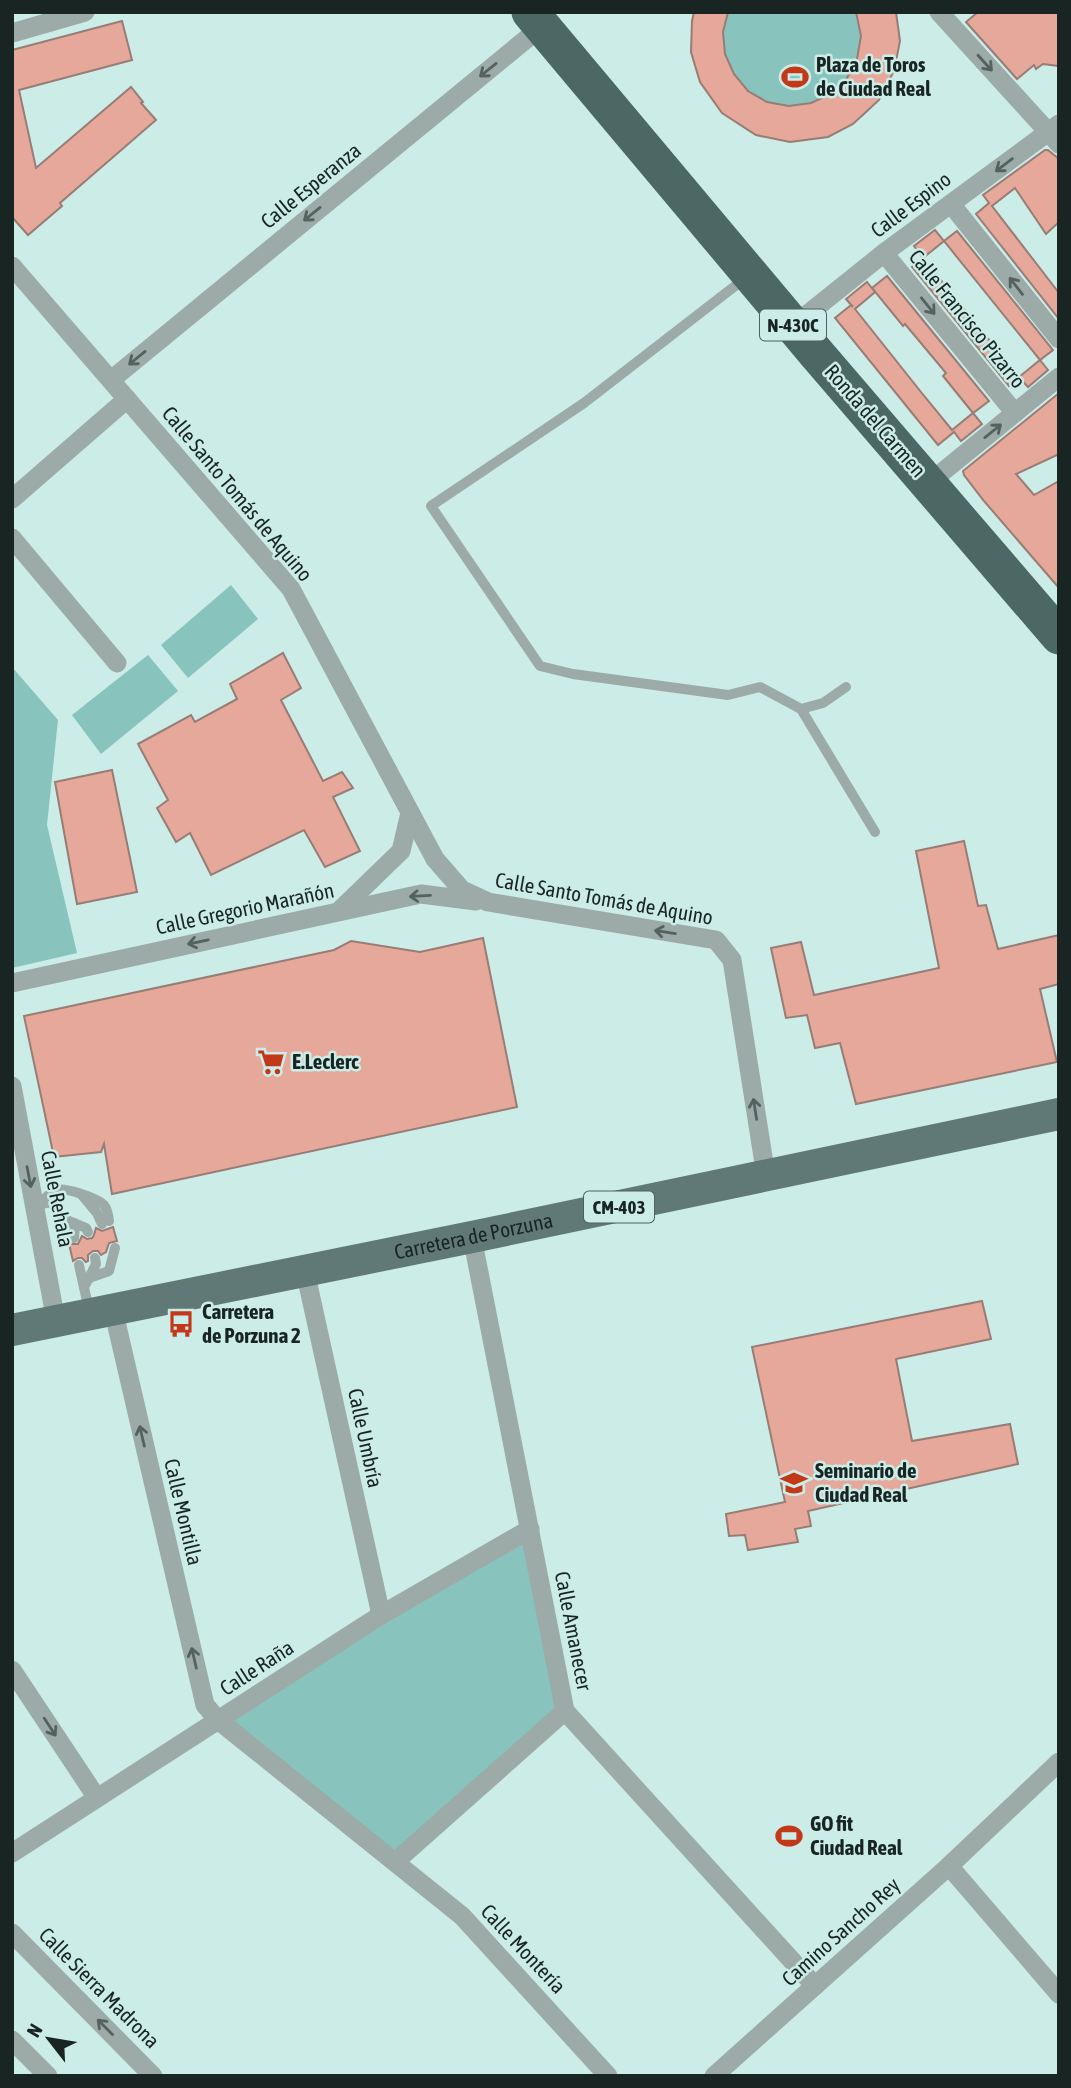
<svg xmlns="http://www.w3.org/2000/svg" width="1071" height="2088" font-family="'Asap Condensed',sans-serif">
	<rect width="100%" height="100%" fill="#cbece7"/>
	<g fill="#88c4bd">
		<path d="M694,12H896C899,32 900,51 894,70C879,119 825,149 776,139C770,138 762,138 755,135C749,132 743,127 737,123C718,111 703,92 696,70C691,51 689,31 694,12Z"/>
		<polygon points="231,585 258,619 188,678 161,645"/>
		<polygon points="148,655 178,691 101,754 72,715"/>
		<polygon points="12,667 58,720 47,825 77,953 12,968"/>
		<polygon points="530,1529 565,1711 395,1862 218,1720"/>
	</g>
	<g fill="#e5a89a" stroke="#987d76" stroke-width="2">
		<polygon points="694,12 728,12 723,32 725,54 734,74 748,91 767,102 789,106 811,103 831,94 847,78 857,59 861,36 856,12 896,12 900,41 894,71 879,100 853,124 828,137 790,142 756,135 722,113 700,82 691,52 692,21"/>
		<polygon points="978,12 1059,12 1059,66 1043,64 1036,69 1034,65 1017,79 966,22"/>
		<polygon points="122,21 132,60 19,90 36,168 131,87 143,102 141,103 156,120 60,203 62,206 28,235 12,217 12,50"/>
		<polygon points="1045,150 1048,150 1059,159 1059,222 1046,234 1015,188 992,206 1059,293 1059,319 976,214 989,203 983,195"/>
		<polygon points="935,230 944,241 923,258 914,246"/>
		<polygon points="957,231 1053,350 1040,360 944,241"/>
		<polygon points="923,258 1019,377 1009,386 912,267"/>
		<polygon points="887,276 989,401 973,413 943,376 946,373 905,324 903,326 872,288"/>
		<polygon points="867,282 875,292 855,309 921,392 952,430 973,413 982,424 961,441 954,432 938,445 835,318 851,305 853,307 846,299"/>
		<polygon points="1040,360 1048,370 1028,387 1019,377"/>
		<polygon points="1059,393 1059,454 1016,474 1034,495 1059,481 1059,588 984,501 964,475 963,471"/>
		<polygon points="283,653 301,688 281,700 323,781 342,772 353,788 333,797 360,851 325,867 304,830 211,875 190,833 176,842 157,808 168,800 138,744 191,715 195,722 237,699 230,684"/>
		<polygon points="112,770 137,892 77,904 55,782"/>
		<polygon points="964,841 978,906 986,905 998,949 1059,935 1059,984 1040,989 1057,1062 856,1104 840,1043 815,1048 807,1015 786,1018 771,948 801,942 814,995 939,968 916,851"/>
		<polygon points="483,938 517,1107 112,1194 104,1144 101,1152 54,1157 24,1016 334,950 351,941 420,952"/>
		<polygon points="113,1227 117,1241 109,1243 106,1252 101,1255 98,1251 93,1251 88,1255 88,1261 86,1262 82,1258 78,1258 73,1261 69,1244 78,1244 82,1236 87,1239 92,1238 94,1235 96,1228 102,1231"/>
		<polygon points="982,1301 991,1339 896,1359 912,1441 1010,1424 1018,1464 808,1511 811,1526 795,1529 798,1542 748,1550 745,1535 729,1536 726,1514 785,1502 752,1347"/>
	</g>
	<g fill="none" stroke-linecap="round" stroke-linejoin="round">
		<g stroke="#9caaa8" stroke-width="10">
			<polyline points="744,279 584,403 431,506 540,666 573,674 728,695 760,687 801,709 823,703 846,687"/>
			<polyline points="801,709 875,832"/>
			<polyline points="82,1195 97,1213 102,1224"/>
			<path d="M39,1205C44,1200 50,1192 56,1190C65,1187 97,1198 104,1205C108,1210 108,1215 109,1221"/>
			<path d="M39,1205L50,1202C56,1206 57,1213 63,1217C67,1220 71,1222 75,1225L74,1238"/>
			<polyline points="72,1222 86,1228 88,1232"/>
			<polyline points="79,1265 89,1310"/>
			<polyline points="89,1278 96,1264 95,1258"/>
			<polyline points="84,1287 89,1278 109,1271 115,1248"/>
		</g>
		<g stroke="#9caaa8" stroke-width="19">
			<polyline points="939,12 1059,144"/>
			<polyline points="12,33 85,12"/>
			<polyline points="951,204 1059,339"/>
			<polyline points="884,253 1015,413"/>
			<polyline points="12,266 291,589 435,859 462,890 488,902 716,940 732,960 766,1176"/>
			<polyline points="793,326 884,253 1059,124"/>
			<polyline points="111,380 541,27"/>
			<polyline points="940,474 1059,377"/>
			<polyline points="12,499 127,399"/>
			<polyline points="12,538 117,663"/>
			<polyline points="339,911 401,851 410,813"/>
			<polyline points="12,983 421,894 476,901"/>
			<polyline points="12,1086 56,1321"/>
			<polyline points="472,1237 565,1711 815,1986"/>
			<polyline points="305,1271 381,1615"/>
			<polyline points="113,1309 205,1705 218,1720 462,1916 608,2076"/>
			<polyline points="12,1670 97,1798"/>
			<polyline points="12,1853 381,1615 530,1529"/>
			<polyline points="395,1862 565,1711"/>
			<polyline points="949,1866 1059,1994"/>
			<polyline points="12,1933 153,2076"/>
			<polyline points="12,2040 48,2076"/>
			<polyline points="714,2076 949,1866 1059,1762"/>
		</g>
		<path stroke="#607976" stroke-width="32" id="s1" d="M12,1330L472,1237L1059,1114"/>
		<polyline stroke="#4b6864" stroke-width="37" points="530,12 816,353 1059,636"/>
	</g>
	<defs><path id="oneway-shaft" d="M-6 0H5M1.5-3L5.5 0L1.5 3" fill="none" stroke-width="1.6" stroke-linecap="round" stroke-linejoin="round" transform="scale(1.75)"/></defs>
	<g stroke="#53615f">
		<use href="#oneway-shaft" transform="translate(985 63) rotate(48)"/>
		<use href="#oneway-shaft" transform="translate(488 70) rotate(141)"/>
		<use href="#oneway-shaft" transform="translate(1004 165) rotate(143)"/>
		<use href="#oneway-shaft" transform="translate(312 214) rotate(141)"/>
		<use href="#oneway-shaft" transform="translate(1016 286) rotate(-128)"/>
		<use href="#oneway-shaft" transform="translate(928 306) rotate(51)"/>
		<use href="#oneway-shaft" transform="translate(137 358) rotate(141)"/>
		<use href="#oneway-shaft" transform="translate(993 431) rotate(-39)"/>
		<use href="#oneway-shaft" transform="translate(420 896) rotate(177)"/>
		<use href="#oneway-shaft" transform="translate(665 932) rotate(-171)"/>
		<use href="#oneway-shaft" transform="translate(198 942) rotate(168)"/>
		<use href="#oneway-shaft" transform="translate(755 1109) rotate(-99)"/>
		<use href="#oneway-shaft" transform="translate(29 1177) rotate(79)"/>
		<use href="#oneway-shaft" transform="translate(142 1436) rotate(-103)"/>
		<use href="#oneway-shaft" transform="translate(194 1658) rotate(-103)"/>
		<use href="#oneway-shaft" transform="translate(50 1727) rotate(57)"/>
		<use href="#oneway-shaft" transform="translate(105 2027) rotate(-135)"/>
	</g>
	<defs>
		<symbol id="stadium-bare" viewBox="-9 -9 18 18"><path d="M0-5a6.5 5 0 1 0 0 10a6.5 5 0 1 0 0-10ZM-3.5-1.8h7v3.6h-7Z" fill="#c23818" stroke="#cbece7" stroke-width="2.5" paint-order="stroke"/></symbol>
		<symbol id="supermarket-bare" viewBox="-9 -9 18 18"><path d="M-6-5.5h2.5l.6 2H6L4.5 2H-2.5L-4.4-4H-6ZM-1.5 3.2a1.3 1.3 0 1 0 .1 0ZM3 3.2a1.3 1.3 0 1 0 .1 0Z" fill="#c23818" stroke="#cbece7" stroke-width="2.5" paint-order="stroke"/></symbol>
		<symbol id="bus-bare" viewBox="-9 -9 18 18"><path d="M-5-6H5V4H4V6H2V4H-2V6H-4V4H-5ZM-3.5-4V0h7V-4ZM-3.5 1.2v1.5H-2V1.2ZM2 1.2v1.5H3.5V1.2Z" fill="#c23818" stroke="#cbece7" stroke-width="2.5" paint-order="stroke"/></symbol>
		<symbol id="school-bare" viewBox="-9 -9 18 18"><path d="M0-5L7-2L0 1L-7-2ZM-4 1L0 2.5L4 1V4Q0 6-4 4Z" fill="#c23818" stroke="#cbece7" stroke-width="2.5" paint-order="stroke"/></symbol>
	</defs>
	<g fill-rule="evenodd">
		<use href="#stadium-bare" x="776" y="58" width="38" height="38"/>
		<use href="#supermarket-bare" x="252" y="1043" width="38" height="38"/>
		<use href="#bus-bare" x="162" y="1305" width="38" height="38"/>
		<use href="#school-bare" x="775" y="1464" width="38" height="38"/>
		<use href="#stadium-bare" x="770" y="1817" width="38" height="38"/>
	</g>
	<g text-anchor="middle" stroke-width="5" stroke-linejoin="round" paint-order="stroke">
		<g fill="#cbece7" stroke="#4e615e" stroke-width="2">
			<rect x="760" y="309.5" width="66" height="31" rx="5"/>
			<rect x="584" y="1191.5" width="70" height="31" rx="5"/>
		</g>
		<g font-size="19" font-weight="bold" fill="#182523">
			<text x="793" y="332">N-430C</text>
			<text x="619" y="1214">CM-403</text>
		</g>
		<g font-size="21" font-weight="bold" fill="#182523" stroke="#cbece7" text-anchor="start">
			<text x="816" y="72">Plaza de Toros<tspan x="816" dy="24">de Ciudad Real</tspan></text>
			<text x="292" y="1069">E.Leclerc</text>
			<text x="202" y="1319">Carretera<tspan x="202" dy="24">de Porzuna 2</tspan></text>
			<text x="815" y="1478">Seminario de<tspan x="815" dy="24">Ciudad Real</tspan></text>
			<text x="810" y="1831">GO fit<tspan x="810" dy="24">Ciudad Real</tspan></text>
		</g>
		<g font-size="21" fill="#182523" stroke="#cbece7">
			<text transform="translate(311 186) rotate(-39)" y="7">Calle Esperanza</text>
			<text transform="translate(911 205) rotate(-37)" y="7">Calle Espino</text>
			<text transform="translate(967 319) rotate(51)" y="7">Calle Francisco Pizarro</text>
			<text transform="translate(875 421) rotate(49)" y="7">Ronda del Carmen</text>
			<text transform="translate(237 494) rotate(50)" y="7">Calle Santo Tomás de Aquino</text>
			<text transform="translate(604 899) rotate(10)" y="7">Calle Santo Tomás de Aquino</text>
			<text transform="translate(245 909) rotate(-12)" y="7">Calle Gregorio Marañón</text>
			<text transform="translate(57 1199) rotate(79)" y="7">Calle Rehala</text>
			<text dy="7" stroke="none"><textPath href="#s1" startOffset="471">Carretera de Porzuna</textPath></text>
			<text transform="translate(365 1438) rotate(78)" y="7">Calle Umbría</text>
			<text transform="translate(183 1512) rotate(77)" y="7">Calle Montilla</text>
			<text transform="translate(573 1631) rotate(79)" y="7">Calle Amanecer</text>
			<text transform="translate(257 1668) rotate(-33)" y="7">Calle Raña</text>
			<text transform="translate(841 1932) rotate(-42)" y="7">Camino Sancho Rey</text>
			<text transform="translate(523 1949) rotate(47)" y="7">Calle Montería</text>
			<text transform="translate(99 1988) rotate(45)" y="7">Calle Sierra Madrona</text>
		</g>
	</g>
	<rect width="1071" height="2088" fill="none" stroke="#182523" stroke-width="28"/>
	<g transform="translate(49 2039) rotate(301)" stroke="#cbece7" stroke-width="5" paint-order="stroke">
	<path d="M0-5L12 26L0 18L-12 26Z" fill="#182523"/>
	<text y="-10" font-size="19" font-weight="bold" text-anchor="middle" fill="#182523">N</text>
	</g>
</svg>
